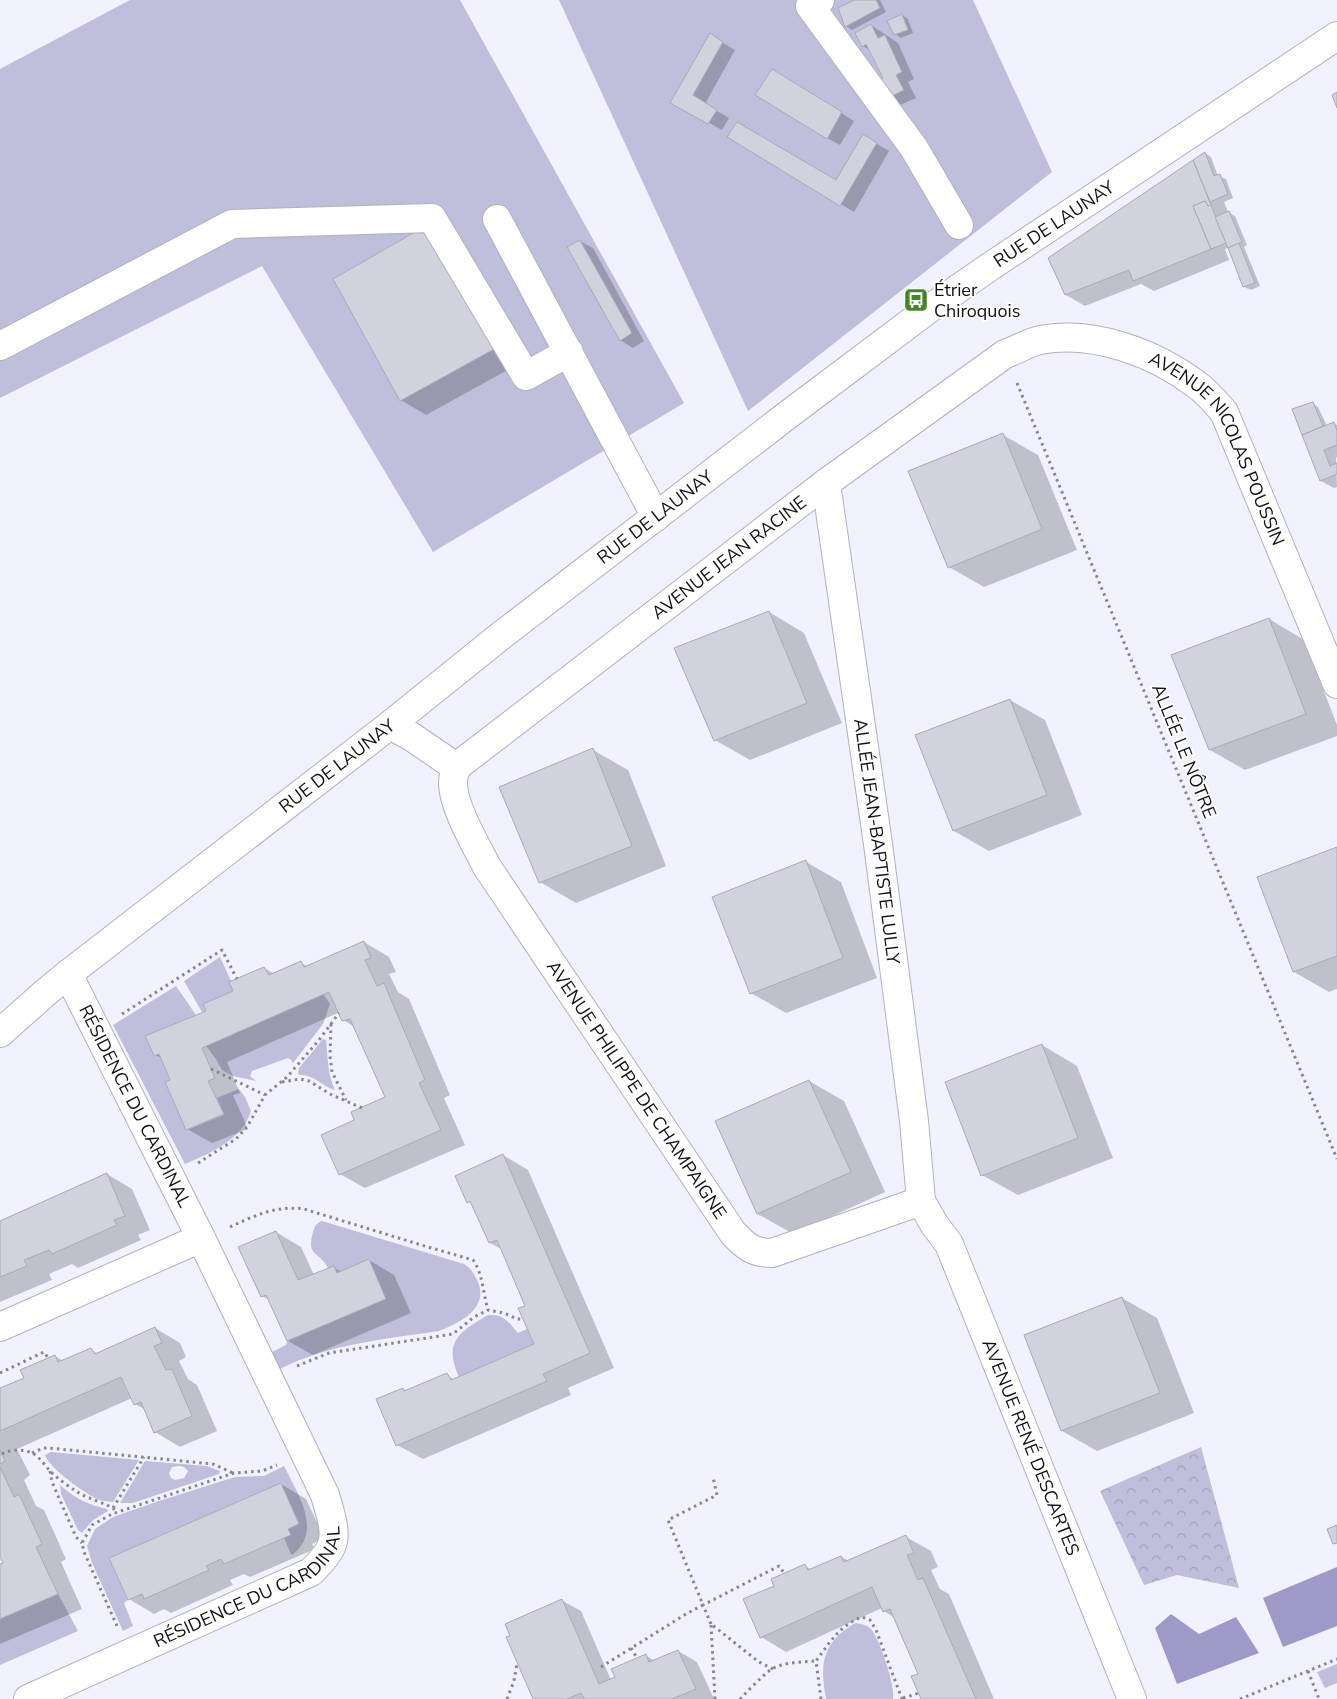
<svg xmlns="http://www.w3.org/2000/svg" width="1337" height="1699" font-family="'Nunito Sans',sans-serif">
	<defs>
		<pattern id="park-crowns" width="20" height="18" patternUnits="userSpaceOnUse" patternTransform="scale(1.25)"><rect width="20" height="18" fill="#bfbedb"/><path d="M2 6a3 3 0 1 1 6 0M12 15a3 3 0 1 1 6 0" fill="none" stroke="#a3a2bb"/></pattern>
	</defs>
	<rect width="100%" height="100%" fill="#f1f1ff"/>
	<g fill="#bfbedb" fill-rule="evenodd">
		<polygon points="130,0 460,0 684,403 433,552 262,266 0,398 0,69"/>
		<polygon points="559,0 973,0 1052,172 748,411"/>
		<polygon points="220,957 231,981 230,982 233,991 203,1004 206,1011 202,1012 184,981"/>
		<path d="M176,986L196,1015L146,1036L159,1054L170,1080L165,1082L187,1130L224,1115L217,1098L239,1089L245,1097L251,1111C243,1139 209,1154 185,1164L113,1025Z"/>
		<polygon points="323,994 330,1004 323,1024 293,1063 291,1060 288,1058 252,1071 250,1076 256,1081 233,1076 222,1070 216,1059 206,1046"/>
		<path d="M323,1039L326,1040C328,1057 327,1073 335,1090H334C322,1086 313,1074 300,1075L298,1074L299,1068Z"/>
		<path d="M322,1221L464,1264C472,1269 474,1274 478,1282C489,1308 460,1323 439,1331C386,1339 328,1344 280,1369L272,1352L286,1345L287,1341L386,1299L369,1259L337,1273L334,1266L328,1268C319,1250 306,1258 313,1232C315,1226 316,1223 322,1221Z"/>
		<path d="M488,1315C505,1314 508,1322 518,1333L527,1329L534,1344L459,1377C443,1342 459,1332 488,1315Z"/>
		<path d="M51,1452L139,1460L113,1502C106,1501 99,1501 93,1497C80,1489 50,1469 45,1455Z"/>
		<path d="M145,1461L207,1466L220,1471L219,1474L133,1503H120ZM180,1466L184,1467L188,1471L184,1478L175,1480L171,1478L169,1473L172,1467Z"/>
		<path d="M284,1466C297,1493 324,1531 292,1555L291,1554L284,1538L291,1535L288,1529L299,1523L281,1483L109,1558L128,1600L124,1603L133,1626L123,1631L92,1563L87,1546L95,1529L113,1517L156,1502L235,1477L264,1476Z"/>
		<path d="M60,1485C74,1498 89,1505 107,1509L108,1511L93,1520L82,1533L78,1530L61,1494Z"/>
		<polygon points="58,1594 78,1631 0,1665 0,1619"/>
		<path d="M855,1623C860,1624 866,1624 870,1628C879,1636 896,1688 893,1699H826C820,1664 821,1644 855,1623Z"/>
		<polygon points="1337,1664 1337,1683 1325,1688 1317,1672"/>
	</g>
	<polygon fill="url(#park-crowns)" points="1201,1447 1239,1588 1177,1575 1144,1585 1100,1491"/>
	<g fill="#9d9ac8">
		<polygon points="1337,1567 1337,1626 1283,1647 1263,1598"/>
		<polygon points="1171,1614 1199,1634 1236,1617 1259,1653 1177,1684 1155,1628"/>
	</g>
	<g fill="#0003">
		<polygon points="857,0 880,0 886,12 852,30 846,26"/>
		<polygon points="902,15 908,19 913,33 901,38 895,34"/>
		<polygon points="871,25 898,43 914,79 908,82 916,98 900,105 887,98 885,79 871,51 863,46"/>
		<polygon points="710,35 735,50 705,104 729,118 722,130 672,102"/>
		<polygon points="785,78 854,121 840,145 827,138"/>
		<polygon points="729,136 836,182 863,136 889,151 854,212"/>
		<polygon points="1205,153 1211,157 1218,176 1226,179 1233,198 1224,202 1228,212 1235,216 1247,245 1244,247 1260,286 1251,290 1244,287 1229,247 1225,249 1229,260 1154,291 1141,284 1085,306 1066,295 1050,259"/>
		<polygon points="454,240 522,362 426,415 401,400"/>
		<polygon points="580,241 593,248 644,341 633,348 620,340"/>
		<polygon points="1312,403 1318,407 1327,426 1333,423 1337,425 1337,457 1336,458 1337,487 1334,488 1321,481 1293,410"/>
		<polygon points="1003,435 1038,455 1077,550 984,587 949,567"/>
		<polygon points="769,612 804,633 842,723 750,760 715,740"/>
		<polygon points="1269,619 1304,640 1337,725 1337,736 1245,770 1210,750"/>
		<polygon points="1010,700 1045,720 1082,815 989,851 954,831"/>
		<polygon points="593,750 628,770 666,866 576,903 540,882 501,787"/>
		<polygon points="1337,848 1337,989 1329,992 1294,972"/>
		<polygon points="806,862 841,882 877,978 786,1013 751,993"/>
		<polygon points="364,942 389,957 396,972 389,974 398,992 409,999 450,1095 444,1098 465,1145 365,1188 340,1174 356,1121 387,1098 355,1027 343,1020 340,1012 227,1062 240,1093 233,1095 248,1129 212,1143 187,1129 172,1081 162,1058 155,1055 207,1011 264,968 275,974 301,963 308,967"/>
		<polygon points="1042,1045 1077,1066 1113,1158 1018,1195 982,1175"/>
		<polygon points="809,1081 844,1101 885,1192 793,1234 758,1214"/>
		<polygon points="503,1155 528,1170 614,1368 568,1388 571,1395 423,1459 397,1445 403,1389 407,1391 447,1375 455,1380 535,1344 526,1306 503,1250 490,1243 474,1205 468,1202"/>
		<polygon points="107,1174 132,1189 150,1230 138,1235 141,1240 78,1268 72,1264 49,1274 52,1280 0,1302 0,1223"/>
		<polygon points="276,1232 301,1247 314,1275 334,1268 342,1272 369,1260 394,1275 411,1313 313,1355 288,1341 271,1301 262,1296"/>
		<polygon points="1122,1298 1157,1318 1194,1413 1097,1451 1062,1431"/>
		<polygon points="155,1328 180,1343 186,1357 179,1361 188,1379 197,1385 217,1431 180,1447 155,1432 146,1410 135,1404 132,1398 17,1449 30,1475 24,1480 36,1506 44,1510 66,1559 61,1562 82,1609 0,1644 0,1565 4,1563 0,1554 0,1389 25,1378 55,1356 63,1361 91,1350 98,1354"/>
		<polygon points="281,1484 306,1499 324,1538 312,1544 315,1549 250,1577 244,1574 230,1580 233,1585 171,1613 164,1609 154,1614 129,1599"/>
		<polygon points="906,1537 931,1551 938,1567 931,1570 940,1589 949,1594 994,1699 923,1699 920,1674 895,1618 884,1611 882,1608 786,1652 761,1637 776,1586 805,1566 812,1570 841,1557 849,1561"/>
		<polygon points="561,1600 581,1611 611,1680 645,1655 655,1661 678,1651 697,1662 714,1699 535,1699"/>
	</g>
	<g fill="#d2d2df" stroke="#aaa9b6">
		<polygon points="854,0 876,0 880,8 845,27 838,8"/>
		<polygon points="902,14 908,30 894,35 887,21"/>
		<polygon points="871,24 878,38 885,35 902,72 896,75 904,90 886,99 877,82 883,78 866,44 862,47 855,33"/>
		<polygon points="710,33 723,42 693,95 717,110 708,124 670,103"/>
		<polygon points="772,69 842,112 827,139 755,95"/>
		<polygon points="1337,92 1337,108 1332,95"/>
		<polygon points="737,122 836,180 863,134 877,143 840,206 727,137"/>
		<polygon points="1205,152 1214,176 1220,174 1228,194 1210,202 1193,160"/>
		<polygon points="1193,160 1211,205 1208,206 1205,201 1193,206 1211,249 1133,281 1129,270 1065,295 1048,258"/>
		<polygon points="1205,201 1208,206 1211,205 1226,243 1211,249 1193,206"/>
		<polygon points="1229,211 1242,242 1228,248 1215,217"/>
		<polygon points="429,224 498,347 400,401 333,279"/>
		<polygon points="580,240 632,333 620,341 567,247"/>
		<polygon points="1239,243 1255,283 1243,287 1228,248"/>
		<polygon points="1313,402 1323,426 1302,435 1292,409"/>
		<polygon points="1334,422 1337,431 1337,445 1324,450 1330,466 1337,463 1337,474 1320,481 1302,435"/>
		<polygon points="1003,433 1042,529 948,568 908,471"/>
		<polygon points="769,611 807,703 714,741 674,648"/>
		<polygon points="1269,618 1306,714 1209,750 1171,655"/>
		<polygon points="1010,699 1047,795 953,831 915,735"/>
		<polygon points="593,748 632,846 539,883 499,787"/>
		<polygon points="1337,847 1337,956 1293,972 1257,877"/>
		<polygon points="806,860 843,958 750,994 712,897"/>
		<polygon points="364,941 371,958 365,960 377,986 384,983 425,1080 419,1083 441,1130 339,1175 321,1135 354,1120 351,1112 385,1097 350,1019 342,1021 329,992 202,1048 215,1078 208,1081 224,1114 186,1130 165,1082 170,1080 159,1054 154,1056 145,1036 206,1011 203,1004 233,991 229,982 231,981 264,967 269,975 301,961 304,967"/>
		<polygon points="1042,1044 1078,1138 981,1176 945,1082"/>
		<polygon points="809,1080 851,1172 757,1214 715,1121"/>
		<polygon points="503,1154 590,1353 543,1374 547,1381 396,1446 376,1399 403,1388 404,1391 447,1373 451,1380 534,1344 518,1308 525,1306 497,1240 489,1243 470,1201 467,1203 455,1176"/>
		<polygon points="107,1173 125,1216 114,1220 117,1225 52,1254 49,1250 24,1260 27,1266 0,1277 0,1221"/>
		<polygon points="276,1231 298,1280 334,1266 337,1273 369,1259 386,1299 287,1341 266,1295 261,1297 238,1247"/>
		<polygon points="1122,1297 1160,1393 1061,1431 1024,1335"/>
		<polygon points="155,1327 162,1343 154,1346 166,1370 172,1369 192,1416 154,1433 141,1402 134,1405 121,1377 0,1431 0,1388 24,1378 20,1370 55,1355 58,1362 91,1348 95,1354"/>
		<polygon points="0,1450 5,1461 0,1464"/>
		<polygon points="0,1467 14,1497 19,1494 42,1544 36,1547 58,1594 0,1619 0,1564 3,1563 0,1557"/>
		<polygon points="281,1483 299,1524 288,1529 291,1535 224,1564 221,1559 206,1566 209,1570 144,1599 142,1594 128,1600 109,1558"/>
		<polygon points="1337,1525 1337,1543 1333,1544 1327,1529"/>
		<polygon points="906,1535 914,1553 907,1555 918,1580 923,1578 976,1699 921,1699 911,1676 918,1674 890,1609 883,1612 872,1587 760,1638 743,1599 774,1586 771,1579 805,1564 808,1570 841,1556 844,1562"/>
		<polygon points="562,1599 599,1684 615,1677 611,1669 646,1654 649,1662 678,1650 696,1689 672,1699 584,1699 581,1693 567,1699 533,1699 506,1637 510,1636 505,1624"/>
	</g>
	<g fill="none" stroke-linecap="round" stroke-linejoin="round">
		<defs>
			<g id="minor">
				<polyline points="820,0 810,6 914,148 959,225"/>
				<polyline points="497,219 656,517"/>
				<polyline points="0,346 232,224 432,218 526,376 569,352"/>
				<path id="s1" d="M826,483L878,844L914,1121L921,1201L934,1224L949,1244L1132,1699"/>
				<polyline points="390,725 412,737 456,767"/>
				<path id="s2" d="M456,767L826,483L1005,354C1016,350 1028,343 1040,340C1094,330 1155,353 1197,385C1207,392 1216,403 1224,412L1337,684"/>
				<path id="s3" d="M456,767C455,772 453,777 453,782C452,805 477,847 487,867L733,1233C745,1246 753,1253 772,1253L921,1201"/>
				<path id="s4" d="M0,1033L45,993L68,974L390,725L498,638L785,417L926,311L991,266L1337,36"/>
				<polyline points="0,1327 201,1238"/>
				<path id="s5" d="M28,1699L311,1572C318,1565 327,1556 331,1547C338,1532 329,1510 325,1495L201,1238L68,974"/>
			</g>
		</defs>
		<use href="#minor" stroke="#b2b1bf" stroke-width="30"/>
		<g stroke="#878790" stroke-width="3" stroke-dasharray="2.5 4" stroke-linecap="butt">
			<polyline points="1017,383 1337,1159"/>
			<polyline points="122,1014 222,950 237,979"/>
			<polyline points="331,1024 330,1056 332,1072 346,1100"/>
			<polyline points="211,1069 265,1095"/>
			<polyline points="282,1082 300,1079 309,1081 330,1094 362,1108"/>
			<polyline points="198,1163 236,1139 247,1127 265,1095 287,1077 319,1040 339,1013"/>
			<path d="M230,1227C254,1216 276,1205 304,1209L428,1247L473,1260C483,1274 483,1293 488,1310"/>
			<polyline points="297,1366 329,1353 453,1334 474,1317 488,1310 504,1313 517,1319 523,1319"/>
			<polyline points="0,1373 44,1352 48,1358"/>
			<polyline points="32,1453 43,1448 49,1448 213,1464 233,1473"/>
			<path d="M2,1454C11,1449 22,1449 32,1453C40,1457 45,1466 51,1472C58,1479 68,1486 76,1491C89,1500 106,1502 118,1512"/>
			<polyline points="50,1471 52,1482 76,1537 82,1543"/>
			<polyline points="113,1508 144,1457"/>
			<polyline points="711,1624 703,1605 779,1566 784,1573"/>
			<polyline points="117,1626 84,1552 82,1543 92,1525 112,1514 234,1473 262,1471 277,1465"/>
			<polyline points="631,1648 637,1658"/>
			<polyline points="601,1667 686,1614 703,1605 668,1520 717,1495 713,1477"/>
			<polyline points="1308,1671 1319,1699"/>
			<polyline points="903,1698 919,1693"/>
			<polyline points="507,1699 514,1681 517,1663"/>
			<polyline points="715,1699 711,1624 759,1662 773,1669"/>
			<path d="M740,1699C749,1690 759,1679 769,1671C781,1662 801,1662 816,1661"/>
			<path d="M821,1699L816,1661C830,1642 839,1626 862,1617L870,1620L876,1630L902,1699"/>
			<polyline points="1240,1699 1337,1659"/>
		</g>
		<use href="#minor" stroke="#fff" stroke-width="28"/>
	</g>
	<defs>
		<symbol id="bus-square" viewBox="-11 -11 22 22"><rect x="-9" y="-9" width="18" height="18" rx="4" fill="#448627" stroke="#fff"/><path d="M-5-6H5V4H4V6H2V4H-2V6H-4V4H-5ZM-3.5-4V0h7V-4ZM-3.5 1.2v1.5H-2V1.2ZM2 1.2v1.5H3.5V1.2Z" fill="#fff"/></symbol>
	</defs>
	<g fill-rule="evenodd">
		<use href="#bus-square" x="902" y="286" width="28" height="28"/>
	</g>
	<g text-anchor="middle" stroke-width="4" stroke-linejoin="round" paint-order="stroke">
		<g font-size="18" fill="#101014" stroke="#fff">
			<text dy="6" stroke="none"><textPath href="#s4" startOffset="1329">RUE DE LAUNAY</textPath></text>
			<text dy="6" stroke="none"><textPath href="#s2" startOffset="956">AVENUE NICOLAS POUSSIN</textPath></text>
			<text dy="6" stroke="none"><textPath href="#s4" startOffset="834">RUE DE LAUNAY</textPath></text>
			<text dy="6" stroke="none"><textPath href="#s2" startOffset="344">AVENUE JEAN RACINE</textPath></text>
			<text transform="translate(1184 751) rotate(68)" y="6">ALLÉE LE NÔTRE</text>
			<text dy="6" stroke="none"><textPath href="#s4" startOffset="430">RUE DE LAUNAY</textPath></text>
			<text dy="6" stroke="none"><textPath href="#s1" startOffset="362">ALLÉE JEAN-BAPTISTE LULLY</textPath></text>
			<text dy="6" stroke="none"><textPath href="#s3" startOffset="376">AVENUE PHILIPPE DE CHAMPAIGNE</textPath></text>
			<text transform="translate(135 1106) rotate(63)" y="6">RÉSIDENCE DU CARDINAL</text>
			<text dy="6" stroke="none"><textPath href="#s1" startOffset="995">AVENUE RENÉ DESCARTES</textPath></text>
			<text dy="6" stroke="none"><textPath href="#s5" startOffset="251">RÉSIDENCE DU CARDINAL</textPath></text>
		</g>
		<g font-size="18" fill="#101014" stroke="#fff" text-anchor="start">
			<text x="934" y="296">Étrier<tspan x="934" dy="21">Chiroquois</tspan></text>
		</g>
	</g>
</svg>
